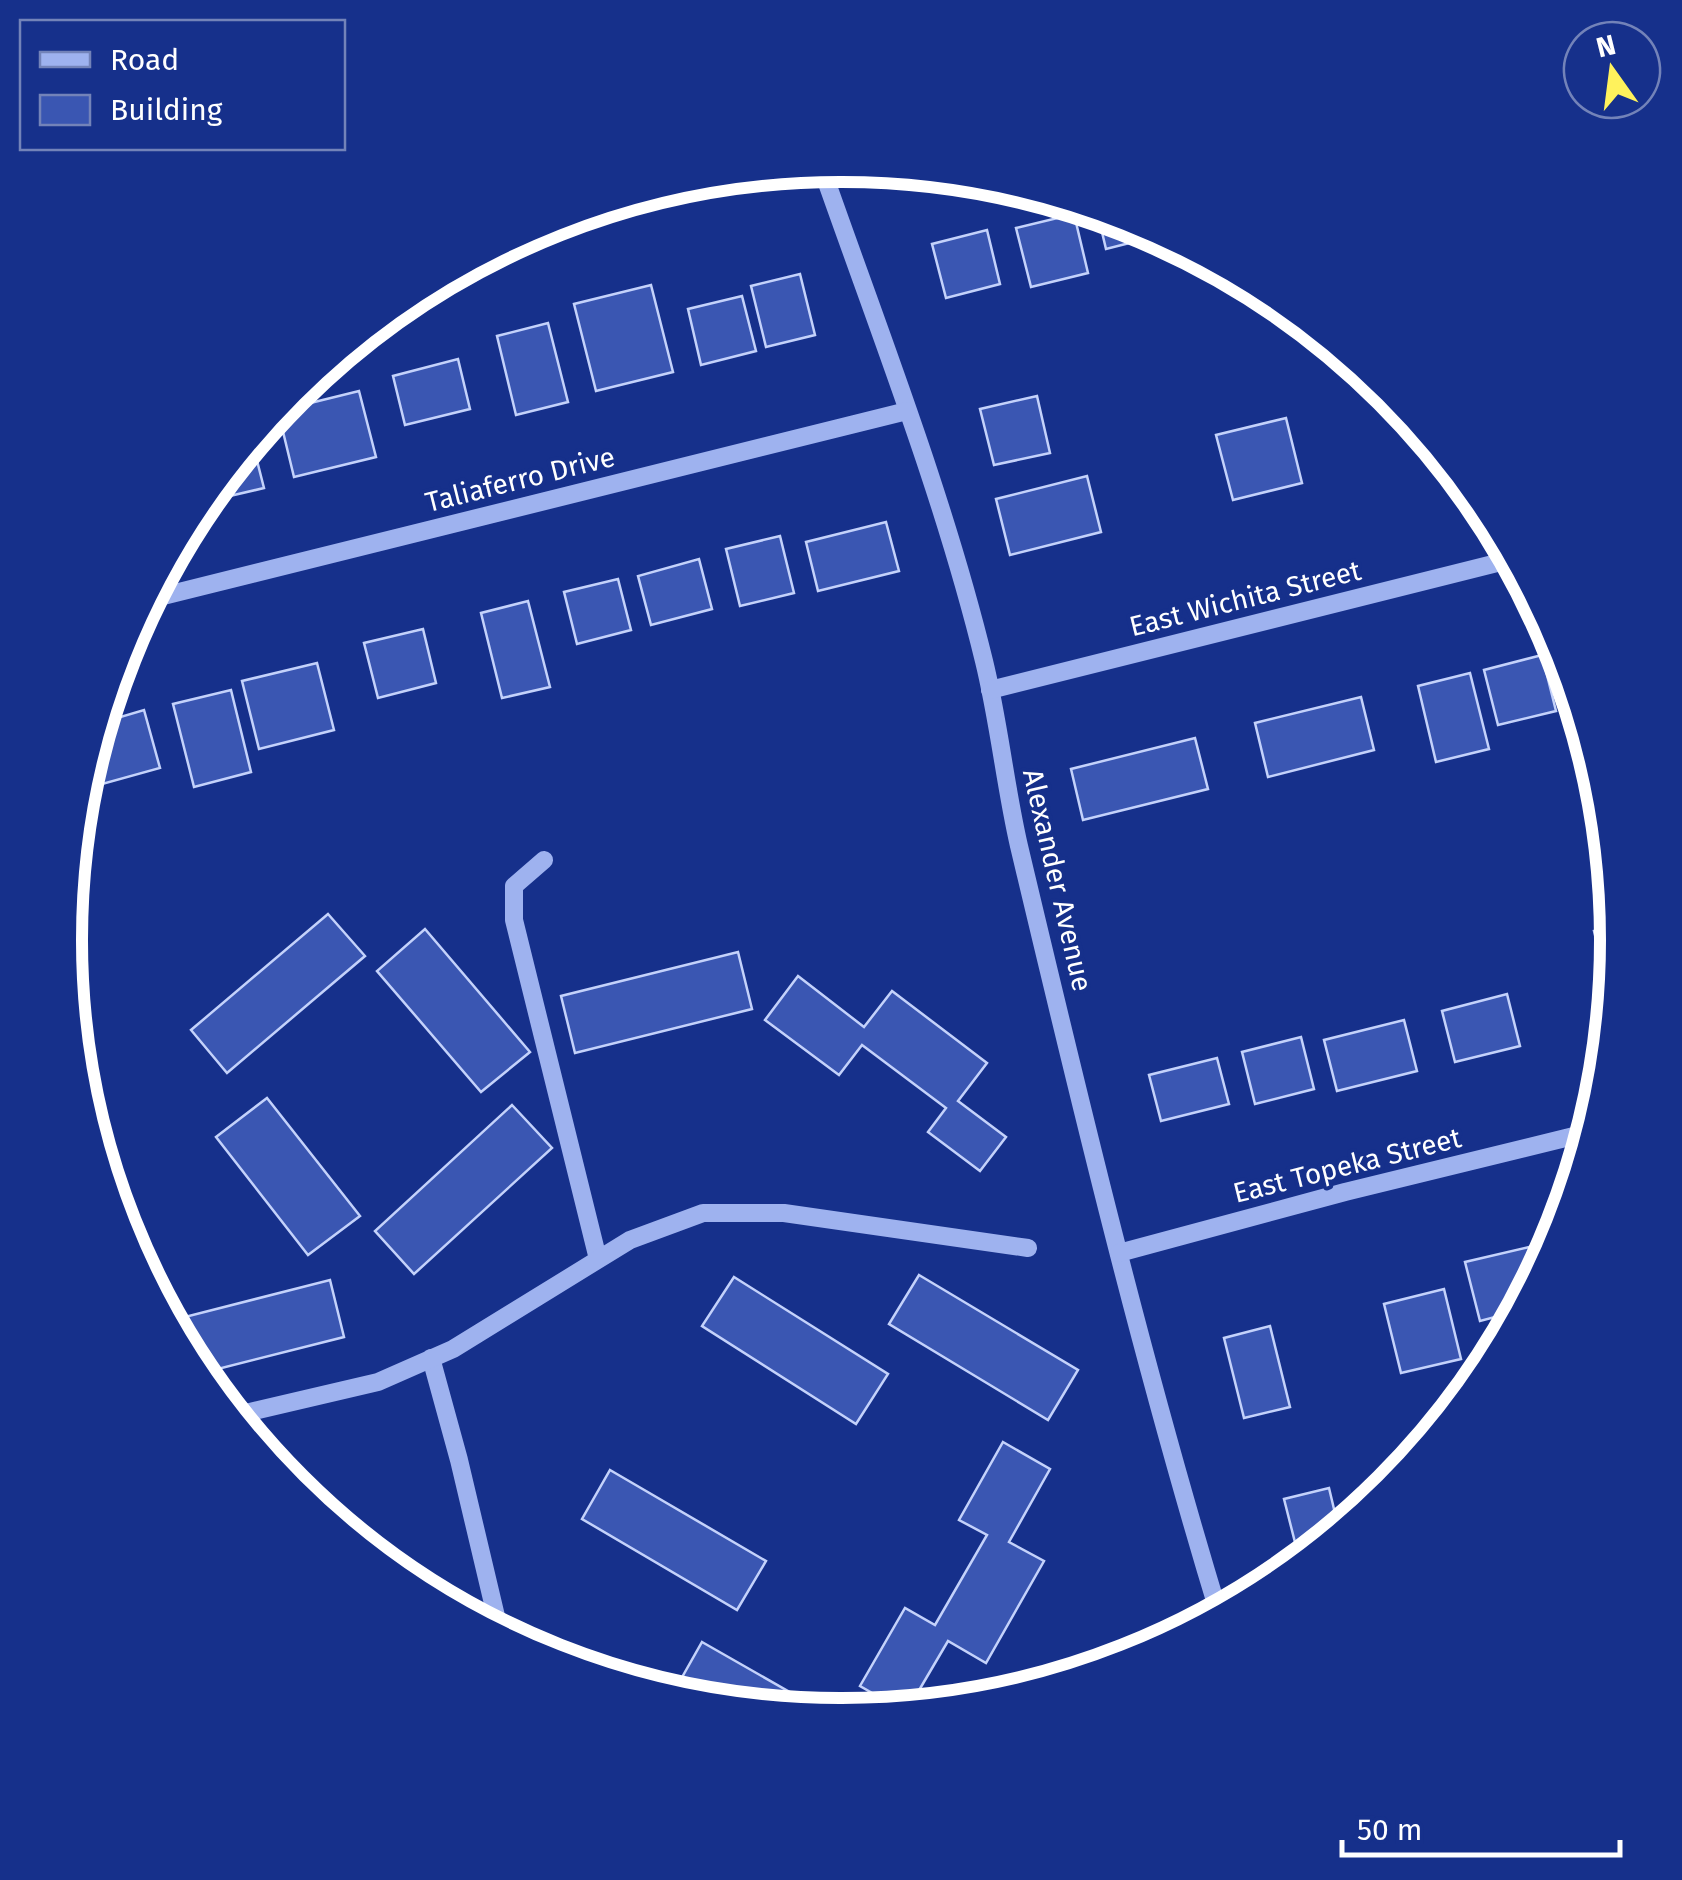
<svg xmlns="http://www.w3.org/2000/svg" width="1682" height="1880" font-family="'Fira Sans',sans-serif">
	<rect width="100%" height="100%" fill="#16308b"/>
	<g fill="#3a56b2" stroke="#c4d2fb" stroke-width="2.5">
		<polygon points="1097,211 1138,223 1161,235 1106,249"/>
		<polygon points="1074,214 1088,273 1031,287 1016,228"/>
		<polygon points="987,230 1000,284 946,298 932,244"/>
		<polygon points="800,274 815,335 766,347 751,286"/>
		<polygon points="651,285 673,372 596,391 574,304"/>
		<polygon points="742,296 756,351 701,365 688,309"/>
		<polygon points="548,323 568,402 516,415 497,336"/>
		<polygon points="458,359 470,409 405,425 393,376"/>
		<polygon points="359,391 376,457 294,477 278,411"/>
		<polygon points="1037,396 1050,453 994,465 980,409"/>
		<polygon points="1286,418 1302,483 1233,500 1216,435"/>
		<polygon points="252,441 264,488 200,503"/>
		<polygon points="1087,476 1101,532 1010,555 996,499"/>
		<polygon points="886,522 899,571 818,591 806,542"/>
		<polygon points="780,536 794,593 740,606 726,549"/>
		<polygon points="699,559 712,609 651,625 638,576"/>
		<polygon points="618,579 631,630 577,644 564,592"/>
		<polygon points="528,601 550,687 502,698 481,613"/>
		<polygon points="423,629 436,683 378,698 364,643"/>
		<polygon points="1542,655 1556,711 1498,725 1484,670"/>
		<polygon points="317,663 334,730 259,749 242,681"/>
		<polygon points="1470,673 1489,749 1436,762 1418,686"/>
		<polygon points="231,690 251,772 194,787 173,704"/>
		<polygon points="1361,697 1374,750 1268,777 1255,723"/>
		<polygon points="144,710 160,768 95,786 88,761 100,723"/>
		<polygon points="1195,738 1208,789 1083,820 1071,769"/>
		<polygon points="328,914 365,956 227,1073 191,1030"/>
		<polygon points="1616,926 1617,941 1610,996 1594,931"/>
		<polygon points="425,929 530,1052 481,1092 377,971"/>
		<polygon points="738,952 752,1009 575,1053 561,996"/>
		<polygon points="798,976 864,1027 892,991 987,1063 958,1101 1006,1137 980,1171 928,1132 946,1108 862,1045 839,1075 765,1020"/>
		<polygon points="1507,994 1520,1046 1455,1062 1442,1011"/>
		<polygon points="1404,1020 1417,1071 1337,1091 1324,1040"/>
		<polygon points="1301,1037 1314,1089 1255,1104 1242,1052"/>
		<polygon points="1217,1058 1229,1104 1161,1121 1149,1075"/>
		<polygon points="267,1098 360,1216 308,1255 216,1137"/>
		<polygon points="512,1105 552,1148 414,1274 375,1231"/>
		<polygon points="1529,1247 1537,1277 1518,1311 1480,1321 1465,1262"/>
		<polygon points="919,1275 1078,1370 1048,1420 889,1324"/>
		<polygon points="734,1277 888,1374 856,1424 702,1326"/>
		<polygon points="330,1280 344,1337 198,1374 169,1321"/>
		<polygon points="1444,1289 1461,1359 1401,1373 1384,1304"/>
		<polygon points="1270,1326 1290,1407 1244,1418 1224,1338"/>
		<polygon points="1003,1442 1050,1469 1009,1542 1044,1561 986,1663 948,1641 908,1709 902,1710 860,1686 905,1608 935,1625 987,1535 959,1520"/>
		<polygon points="610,1470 766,1561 737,1610 582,1519"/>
		<polygon points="1329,1488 1339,1530 1300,1562 1284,1499"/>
		<polygon points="702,1642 830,1715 689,1701 672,1695"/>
	</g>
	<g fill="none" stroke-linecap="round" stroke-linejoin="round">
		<g stroke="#9eb2ef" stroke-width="18">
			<path d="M821,166C878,329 943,493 984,661C999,722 1005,785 1019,846C1080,1103 1142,1361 1219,1614"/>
			<polyline points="147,600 907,411"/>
			<polyline points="990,690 1513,559"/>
			<polyline points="544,860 514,886 514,920 598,1259"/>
			<polyline points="1119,1253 1345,1192 1590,1132"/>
			<polyline points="431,1358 459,1460 500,1633"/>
			<polyline points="233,1416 378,1382 453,1349 630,1240 703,1213 784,1213 1028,1248"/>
		</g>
	</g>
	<g text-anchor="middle" stroke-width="8" stroke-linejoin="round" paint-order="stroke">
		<g font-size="28" fill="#fff" stroke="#16308b">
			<text transform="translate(520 479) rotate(-14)" y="10">Taliaferro Drive</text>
			<text transform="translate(1245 598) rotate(-14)" y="10">East Wichita Street</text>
			<text transform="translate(1058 880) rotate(77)" y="10">Alexander Avenue</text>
			<text transform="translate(1347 1165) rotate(-14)" y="10">East Topeka Street</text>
		</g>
	</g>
	<path d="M0 0H1682V1880H0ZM840 182H842A758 758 0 0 1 1600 940V940A758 758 0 0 1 842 1698H840A758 758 0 0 1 82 940V940A758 758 0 0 1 840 182Z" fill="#16308b" fill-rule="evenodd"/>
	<path fill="none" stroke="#fff" stroke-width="12" d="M840 182H842A758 758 0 0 1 1600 940V940A758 758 0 0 1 842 1698H840A758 758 0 0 1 82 940V940A758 758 0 0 1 840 182Z"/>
	<rect x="20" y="20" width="325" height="130" fill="#16308b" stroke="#7383b9" stroke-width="2.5"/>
	<rect x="40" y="52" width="50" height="15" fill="#9eb2ef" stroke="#7383b9" stroke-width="2.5"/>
	<text x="110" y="70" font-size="30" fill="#ffffff">Road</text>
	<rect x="40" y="95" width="50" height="30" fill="#3a56b2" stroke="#7383b9" stroke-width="2.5"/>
	<text x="110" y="120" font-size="30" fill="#ffffff">Building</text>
	<g transform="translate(1612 70) rotate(346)"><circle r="48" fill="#16308b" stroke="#7383b9" stroke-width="2.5"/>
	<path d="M0-8L18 38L0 25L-18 38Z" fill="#fff25c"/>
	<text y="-15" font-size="28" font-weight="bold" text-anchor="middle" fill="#ffffff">N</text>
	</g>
	<path d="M1342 1840v15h278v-15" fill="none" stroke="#ffffff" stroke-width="5"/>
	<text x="1357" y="1840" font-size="30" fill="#ffffff" stroke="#16308b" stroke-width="8" paint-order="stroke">50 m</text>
</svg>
